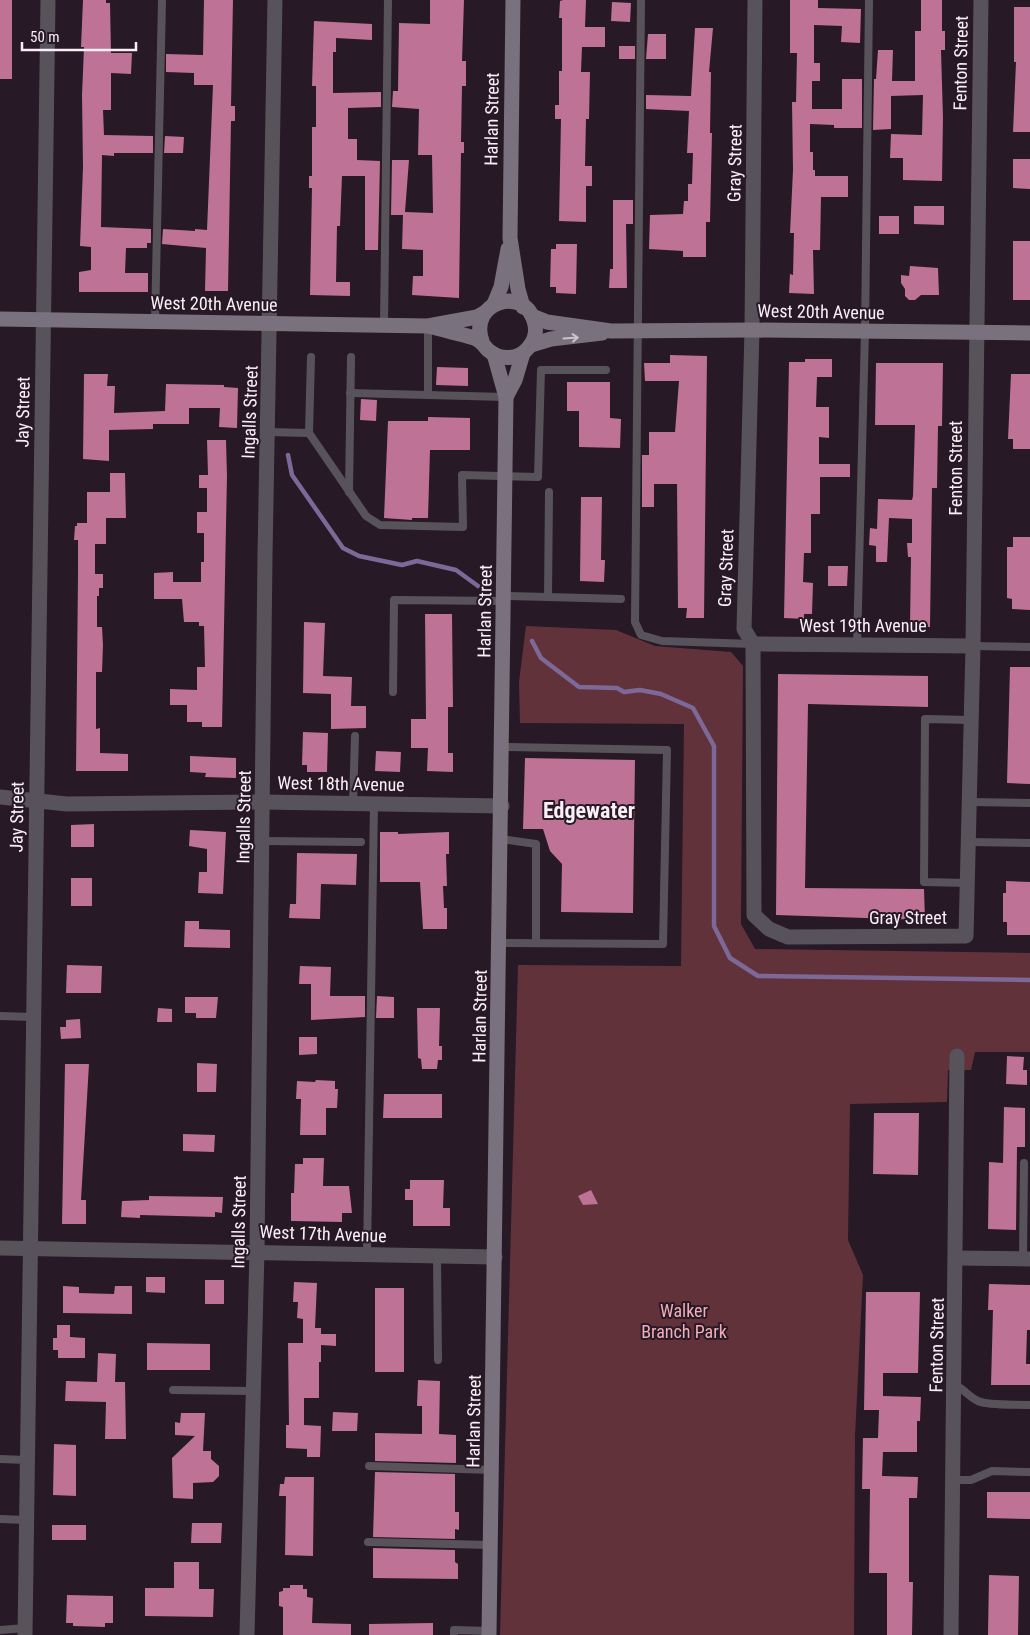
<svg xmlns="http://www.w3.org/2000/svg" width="1030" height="1635" font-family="'Roboto Condensed',sans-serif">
	<rect width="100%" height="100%" fill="#271925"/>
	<polygon fill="#62323b" points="526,626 616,630 655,646 731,652 743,666 741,924 755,949 1030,953 1030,1052 975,1052 971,1070 948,1070 947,1102 850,1104 848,1240 863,1275 855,1436 854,1635 500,1635 518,965 681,966 684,724 520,723 519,682"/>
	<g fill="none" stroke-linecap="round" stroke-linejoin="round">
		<g stroke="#7c6998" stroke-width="4.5">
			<polyline points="288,455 292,475 343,548 359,556 402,565 417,561 456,570 478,586"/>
			<polyline points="532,641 541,658 579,687 617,688 624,692 640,690 661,694 693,708 714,746 714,926 730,958 758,976 1030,980"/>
		</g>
	</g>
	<g fill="#be7295">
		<rect x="0" y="0" width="12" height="79"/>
		<polygon points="83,0 106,0 106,3 110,3 111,53 132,53 131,74 111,73 111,110 103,110 104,135 153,136 153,153 114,153 114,156 102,155 101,227 151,229 151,243 147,243 147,248 126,248 125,273 148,273 148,292 79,292 79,272 91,270 91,247 80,246 83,167 82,95 84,47 81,47"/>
		<polygon points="204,0 233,0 231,106 235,106 235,121 231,121 228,291 205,291 206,248 162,244 163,229 195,231 195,229 207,230 213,85 194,85 194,73 166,72 166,54 203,55"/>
		<polygon points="430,0 464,0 462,61 466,61 466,86 462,86 461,142 464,142 464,153 461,153 459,298 412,295 413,276 423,276 423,250 402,249 403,215 391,215 392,160 409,160 405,212 433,213 432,155 418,155 419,109 392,107 393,91 398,91 399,23 430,24"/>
		<polygon points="563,0 586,0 585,27 605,27 605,47 582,47 581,72 590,72 589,119 586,119 585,166 592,166 592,186 586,186 586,222 559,221 561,119 555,119 555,105 559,105 559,71 562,71 562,18 559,18 560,1"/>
		<polygon points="790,0 818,0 818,8 861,9 860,43 841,42 842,26 814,25 814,63 820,63 820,81 812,81 812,109 842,109 842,79 862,79 862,128 834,128 834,125 810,124 810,152 813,152 813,170 815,170 815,176 848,176 848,197 821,197 820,250 813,250 814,294 789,293 790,274 793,275 794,233 790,233 793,170 792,102 796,102 797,53 790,53"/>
		<polygon points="921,0 942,0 942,31 945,31 945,50 941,50 943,118 942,181 903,180 903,158 890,158 891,134 922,135 923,95 891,96 891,129 873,130 874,79 876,79 878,50 893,50 892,81 915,81 915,31 921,31"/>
		<polygon points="612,2 631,3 630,22 611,21"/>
		<polygon points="1014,7 1030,7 1030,132 1013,132 1016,62 1014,62"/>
		<polygon points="314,21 372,24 372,40 336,38 336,52 333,52 333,93 381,92 381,107 348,108 348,139 357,139 357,160 380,161 378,250 365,250 365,176 342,176 340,226 337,226 336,282 350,282 350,296 310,295 312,188 309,188 309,176 312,176 312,127 316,127 316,86 312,86"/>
		<polygon points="695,28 713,28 709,72 711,72 710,133 712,133 710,222 706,222 706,257 683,257 683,251 649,249 650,215 683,214 684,201 688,201 688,184 692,184 693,153 687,153 689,111 646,109 646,95 691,96"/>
		<polygon points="648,34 666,34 666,59 646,59"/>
		<rect x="619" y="46" width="16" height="13"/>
		<polygon points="165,136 184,137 183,153 164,153"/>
		<polygon points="1013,159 1030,159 1030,189 1013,188"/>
		<polygon points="613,200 633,200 633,224 626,224 627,288 609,288 610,269 613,269"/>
		<polygon points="914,206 944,206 944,225 914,224"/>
		<rect x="879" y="216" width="20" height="18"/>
		<rect x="1013" y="241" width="17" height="59"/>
		<polygon points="556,244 577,244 576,294 556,293 556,287 550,287 551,249 556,249"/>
		<polygon points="910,266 938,268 939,295 921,295 915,300 909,300 905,296 905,289 901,283 901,275 909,276"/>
		<polygon points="670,355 707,356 704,618 686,618 687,608 678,608 677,484 654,484 654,507 642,507 642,455 649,455 649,432 675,432 679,381 645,381 644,363 670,363"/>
		<polygon points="805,359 832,359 832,377 817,377 816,407 829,407 829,438 819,437 819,464 850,464 850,477 820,477 820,514 811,514 811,553 804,553 803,582 813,583 812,614 804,614 804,619 784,618 789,362 805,362"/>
		<polygon points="876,363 943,363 942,426 938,426 937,488 932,488 930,627 910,626 911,557 908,557 907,543 912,543 912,519 889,518 887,562 876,562 876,546 869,545 870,528 877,529 878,499 912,500 913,496 915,425 875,425"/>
		<polygon points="437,367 468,368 468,386 436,385"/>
		<polygon points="84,374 108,374 107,386 115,386 114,413 165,411 166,384 224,385 224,387 238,388 237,428 219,427 220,408 189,408 189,424 153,424 153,429 109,430 109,461 83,459"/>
		<polygon points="1011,374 1030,374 1030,449 1013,449 1013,439 1008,439"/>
		<polygon points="567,382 610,382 610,418 621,419 620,448 579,447 579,411 567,411"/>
		<polygon points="361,399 377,400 376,421 360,420"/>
		<polygon points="428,417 470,418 470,450 430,450 428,518 412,518 412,520 384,518 388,421 428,421"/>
		<polygon points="207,440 226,440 227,476 222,727 202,727 202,722 187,722 187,705 170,705 170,689 197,690 197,667 205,667 204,626 199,626 199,622 184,622 182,599 154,599 154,573 173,572 173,582 201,582 201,562 204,562 204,533 197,533 197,512 207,512 207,488 199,488 199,475 208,475"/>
		<polygon points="110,473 125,473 126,518 106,518 106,544 95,544 95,574 103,574 103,588 99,588 99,596 97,596 97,627 102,627 103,645 102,672 96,672 96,729 100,728 100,753 128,754 128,771 76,771 78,575 78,540 74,540 75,526 77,526 77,523 87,523 87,492 110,492"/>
		<polygon points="581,497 602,497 601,560 605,560 604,582 580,581"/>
		<polygon points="1013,537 1030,537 1030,610 1012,609 1012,599 1007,598 1007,547 1013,547"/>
		<polygon points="828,566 848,566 847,586 828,586"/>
		<polygon points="425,614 452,614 453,707 448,707 448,753 453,753 453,772 427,771 428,748 411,748 411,719 426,719"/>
		<polygon points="304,622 325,623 323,676 352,677 351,706 366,706 366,728 331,729 331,694 303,693"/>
		<polygon points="1010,667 1030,667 1030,784 1007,783"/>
		<polygon points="778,674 928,676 928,707 808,704 805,888 924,889 925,920 776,915"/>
		<polygon points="303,732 328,733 327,772 307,772 307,765 302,765"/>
		<polygon points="376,751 401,752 400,772 375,771"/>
		<polygon points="190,756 236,758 236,778 205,777 206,773 190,772"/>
		<polygon points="525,758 635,760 633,913 561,912 562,864 550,851 543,829 523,829"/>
		<polygon points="94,824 94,847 71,847 71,825"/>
		<polygon points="190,830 226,832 223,894 198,893 199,872 207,872 207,849 189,846"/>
		<polygon points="380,832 398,832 398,834 449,832 449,854 446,854 447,886 443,886 444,908 447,908 447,929 423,929 420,882 380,882"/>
		<polygon points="297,853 357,854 356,885 321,884 320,919 289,918 290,904 296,904"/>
		<rect x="71" y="878" width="21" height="28"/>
		<polygon points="1006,881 1030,882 1030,935 1007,935 1007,922 1003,922 1003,893 1006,893"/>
		<polygon points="185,921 199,921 199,929 230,930 230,948 184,947"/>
		<polygon points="67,965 102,966 101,993 66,993"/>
		<polygon points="300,966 331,967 330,996 365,996 365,1017 311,1020 311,984 299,984"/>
		<polygon points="377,996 394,997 394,1018 376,1018"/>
		<polygon points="185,997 218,997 216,1018 196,1018 196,1013 185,1013"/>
		<polygon points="158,1008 172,1009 172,1022 157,1022"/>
		<polygon points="417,1008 440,1008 439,1046 442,1046 442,1060 438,1060 437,1069 422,1069 421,1059 418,1058"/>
		<polygon points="80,1019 81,1038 61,1039 60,1027 66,1027 66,1020"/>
		<polygon points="299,1037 317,1037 317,1054 299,1055"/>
		<polygon points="1007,1056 1024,1057 1023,1070 1027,1070 1027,1085 1006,1084"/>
		<polygon points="197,1063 217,1064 216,1092 197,1092"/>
		<polygon points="65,1064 89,1064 81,1200 86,1200 86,1224 62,1224"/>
		<polygon points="316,1080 335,1081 335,1089 338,1089 337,1108 326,1108 326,1135 300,1135 301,1099 296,1099 297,1081 315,1082"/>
		<polygon points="384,1094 442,1094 442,1118 383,1118"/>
		<polygon points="1004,1107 1025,1108 1025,1147 1017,1147 1016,1230 988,1229 989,1162 1003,1163"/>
		<polygon points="874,1113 919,1113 918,1175 873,1174"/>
		<polygon points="183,1134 215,1135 214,1152 183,1151"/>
		<polygon points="303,1158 324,1158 323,1186 349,1186 352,1213 342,1213 342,1222 291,1221 291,1193 294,1193 295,1164 303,1164"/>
		<polygon points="410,1180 444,1180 443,1208 450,1208 450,1226 413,1226 413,1200 405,1200 405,1189 410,1189"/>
		<polygon points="591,1190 598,1204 583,1205 578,1196"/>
		<polygon points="149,1196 223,1197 222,1213 215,1212 215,1217 140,1215 140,1218 121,1217 122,1201 149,1200"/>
		<polygon points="146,1277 165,1277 165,1293 146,1292"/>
		<rect x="205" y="1280" width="19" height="24"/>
		<polygon points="294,1282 317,1283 315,1328 321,1328 321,1334 336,1334 336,1346 321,1345 321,1362 319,1362 319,1398 304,1398 304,1425 321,1426 320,1457 307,1457 307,1449 286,1448 286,1425 289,1425 288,1343 303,1343 303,1319 297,1318 298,1302 293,1302"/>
		<polygon points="989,1284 1030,1285 1030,1330 1027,1330 1026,1364 1030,1364 1030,1385 991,1385 993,1310 988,1310"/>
		<polygon points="63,1286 79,1287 79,1293 114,1294 115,1286 132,1286 132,1314 63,1313"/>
		<rect x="375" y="1288" width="29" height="84"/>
		<polygon points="866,1292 920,1292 918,1373 883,1373 883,1396 921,1397 920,1421 917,1421 917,1452 883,1452 882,1476 918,1477 917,1498 909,1498 909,1582 913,1582 912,1635 887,1635 887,1573 869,1573 870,1489 862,1489 863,1438 878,1438 879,1410 864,1410"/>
		<polygon points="57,1325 70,1325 70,1337 85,1338 85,1358 58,1358 58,1350 53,1350 53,1338 57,1338"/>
		<polygon points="147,1343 210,1344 210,1370 147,1370"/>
		<polygon points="98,1353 116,1354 115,1382 125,1382 126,1439 105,1439 106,1402 65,1401 66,1381 97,1382"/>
		<polygon points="418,1380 440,1381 439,1434 456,1435 456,1463 375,1461 375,1433 422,1434 422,1406 417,1406"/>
		<polygon points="333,1412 358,1413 357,1431 332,1431"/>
		<polygon points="181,1413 205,1413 203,1451 211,1451 211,1459 219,1466 219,1476 213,1482 193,1483 193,1499 173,1498 172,1458 195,1436 175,1435 175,1422 180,1423"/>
		<polygon points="54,1444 76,1445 76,1496 53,1495"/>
		<polygon points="375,1472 455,1474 455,1512 459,1512 459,1530 455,1529 455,1539 373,1537"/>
		<polygon points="285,1477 314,1477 313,1556 285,1555 286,1496 279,1496 280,1484 284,1484"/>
		<polygon points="987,1492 1030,1492 1030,1519 987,1518"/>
		<polygon points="192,1523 222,1523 221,1543 191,1543"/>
		<rect x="52" y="1525" width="34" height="15"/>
		<polygon points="373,1548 455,1550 455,1562 458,1564 458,1579 373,1578"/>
		<polygon points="174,1562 199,1562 199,1589 214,1589 213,1617 145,1616 145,1588 174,1588"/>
		<polygon points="989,1575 1019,1576 1018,1635 988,1635"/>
		<polygon points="290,1585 303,1585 303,1589 307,1589 307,1597 313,1598 312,1623 351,1624 351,1635 283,1635 283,1607 279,1606 279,1592 283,1591 283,1588 290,1588"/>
		<polygon points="67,1595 113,1596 113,1623 105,1623 105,1627 73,1626 73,1623 66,1623"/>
		<polygon points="433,1623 433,1635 369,1635 369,1624"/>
	</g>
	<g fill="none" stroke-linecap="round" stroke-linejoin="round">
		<g stroke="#58535b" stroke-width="8">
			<polyline points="641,0 635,622 641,635 662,641 753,644"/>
			<polyline points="155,322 162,0"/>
			<polyline points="384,325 388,0"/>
			<polyline points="428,326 428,395"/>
			<polyline points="350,393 506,397"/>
			<polyline points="267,432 309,433 366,516 380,525 463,527 462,475 538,477 541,370 606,370"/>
			<polyline points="309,433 311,357"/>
			<polyline points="349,492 351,357"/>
			<polyline points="504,596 548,597 549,492"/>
			<polyline points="548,597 621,599"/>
			<polyline points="857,645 865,331 869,0"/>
			<polyline points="973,646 1030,647"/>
			<polyline points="393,692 394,600 504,601"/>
			<polyline points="969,802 1030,803"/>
			<polyline points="353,803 355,736"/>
			<polyline points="501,839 536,844 536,943"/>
			<polyline points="262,841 361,842"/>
			<polyline points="968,842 1030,843"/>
			<polyline points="967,883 924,882 925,719 971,720"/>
			<polyline points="499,943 663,944 667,750 502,747"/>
			<polyline points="0,1016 33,1017"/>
			<polyline points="367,1254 374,804"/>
			<polyline points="437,1255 438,1360"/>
			<polyline points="1023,1259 1024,1163"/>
			<path d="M955,1385C964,1389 969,1397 978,1401C989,1406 1017,1404 1030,1405"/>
			<polyline points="173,1390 253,1391"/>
			<polyline points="0,1459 27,1460"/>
			<polyline points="369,1466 492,1470"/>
			<polyline points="953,1480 971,1480 992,1471 1030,1472"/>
			<polyline points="0,1519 26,1520"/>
			<polyline points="368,1542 490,1545"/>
			<polyline points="0,1630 25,1628"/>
			<polyline points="454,1635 454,1630 489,1631"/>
		</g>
		<g stroke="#58535b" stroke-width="15">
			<polyline points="755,0 752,330 744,629 753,644 754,915 769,929 788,937 966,936 973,646 981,0"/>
			<polyline points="753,644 973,646"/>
			<polyline points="0,797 67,804 262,802 502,806"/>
			<polyline points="0,1248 495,1257"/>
			<polyline points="957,1258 1030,1259"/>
			<polyline points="25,1635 48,0"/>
			<polyline points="247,1635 257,1251 265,556 275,0"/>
			<polyline points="951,1635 957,1056"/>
		</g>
		<g stroke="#79717d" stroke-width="15">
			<polyline points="513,0 510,238 518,289 523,307"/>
			<polyline points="494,304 501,287 508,249"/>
			<polyline points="532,316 547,322 611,331 752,330 1030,333"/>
			<polyline points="0,319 428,326 477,317 484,313"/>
			<path d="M429,326C444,331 460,333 474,338C481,340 483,345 488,350C500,361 519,360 529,347C535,340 537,330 534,321C524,285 468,302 482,341"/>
			<polyline points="531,345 551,339 602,333"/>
			<polyline points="506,397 515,380 523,353"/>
			<polyline points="489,1635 506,397 494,354"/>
		</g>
	</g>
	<defs><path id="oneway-shaft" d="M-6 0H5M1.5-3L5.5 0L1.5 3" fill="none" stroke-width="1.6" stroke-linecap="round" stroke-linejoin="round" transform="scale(1.25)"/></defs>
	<use stroke="#cdc3cc" href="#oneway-shaft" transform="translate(571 338) rotate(-4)"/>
	<g text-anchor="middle" stroke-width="4" stroke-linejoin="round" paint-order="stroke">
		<g font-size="18" fill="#faeff7" stroke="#271925">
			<text transform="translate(961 63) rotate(-89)" y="6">Fenton Street</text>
			<text transform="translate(492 119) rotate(-89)" y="6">Harlan Street</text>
			<text transform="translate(735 163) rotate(-89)" y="6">Gray Street</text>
			<text transform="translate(214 304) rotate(1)" y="6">West 20th Avenue</text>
			<text transform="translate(821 312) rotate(1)" y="6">West 20th Avenue</text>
			<text transform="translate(23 412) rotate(-89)" y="6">Jay Street</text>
			<text transform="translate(250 412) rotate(-88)" y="6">Ingalls Street</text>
			<text transform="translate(956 468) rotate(-90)" y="6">Fenton Street</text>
			<text transform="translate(726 568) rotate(-88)" y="6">Gray Street</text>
			<text transform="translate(485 611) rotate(-89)" y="6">Harlan Street</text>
			<text x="863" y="632">West 19th Avenue</text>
			<text transform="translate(341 784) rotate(1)" y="6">West 18th Avenue</text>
			<text transform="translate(17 817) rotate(-89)" y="6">Jay Street</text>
			<text transform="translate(244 817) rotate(-89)" y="6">Ingalls Street</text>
			<text x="908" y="924">Gray Street</text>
			<text transform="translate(480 1016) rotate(-89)" y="6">Harlan Street</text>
			<text transform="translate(239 1222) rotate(-89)" y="6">Ingalls Street</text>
			<text transform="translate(323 1234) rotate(2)" y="6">West 17th Avenue</text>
			<text transform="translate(937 1345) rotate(-89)" y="6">Fenton Street</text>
			<text transform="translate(474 1421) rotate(-89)" y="6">Harlan Street</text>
		</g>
		<g font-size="18" fill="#f2aeb8" stroke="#271925">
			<text x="684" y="1317">Walker<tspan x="684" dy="21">Branch Park</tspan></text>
		</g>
		<g font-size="22" font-weight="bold" fill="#faeff7" stroke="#271925">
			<text x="589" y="818">Edgewater</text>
		</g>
	</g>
	<path d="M22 42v8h114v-8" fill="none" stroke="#faeff7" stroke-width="2.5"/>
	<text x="30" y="42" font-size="15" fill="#faeff7" stroke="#271925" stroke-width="4" paint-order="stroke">50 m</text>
</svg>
